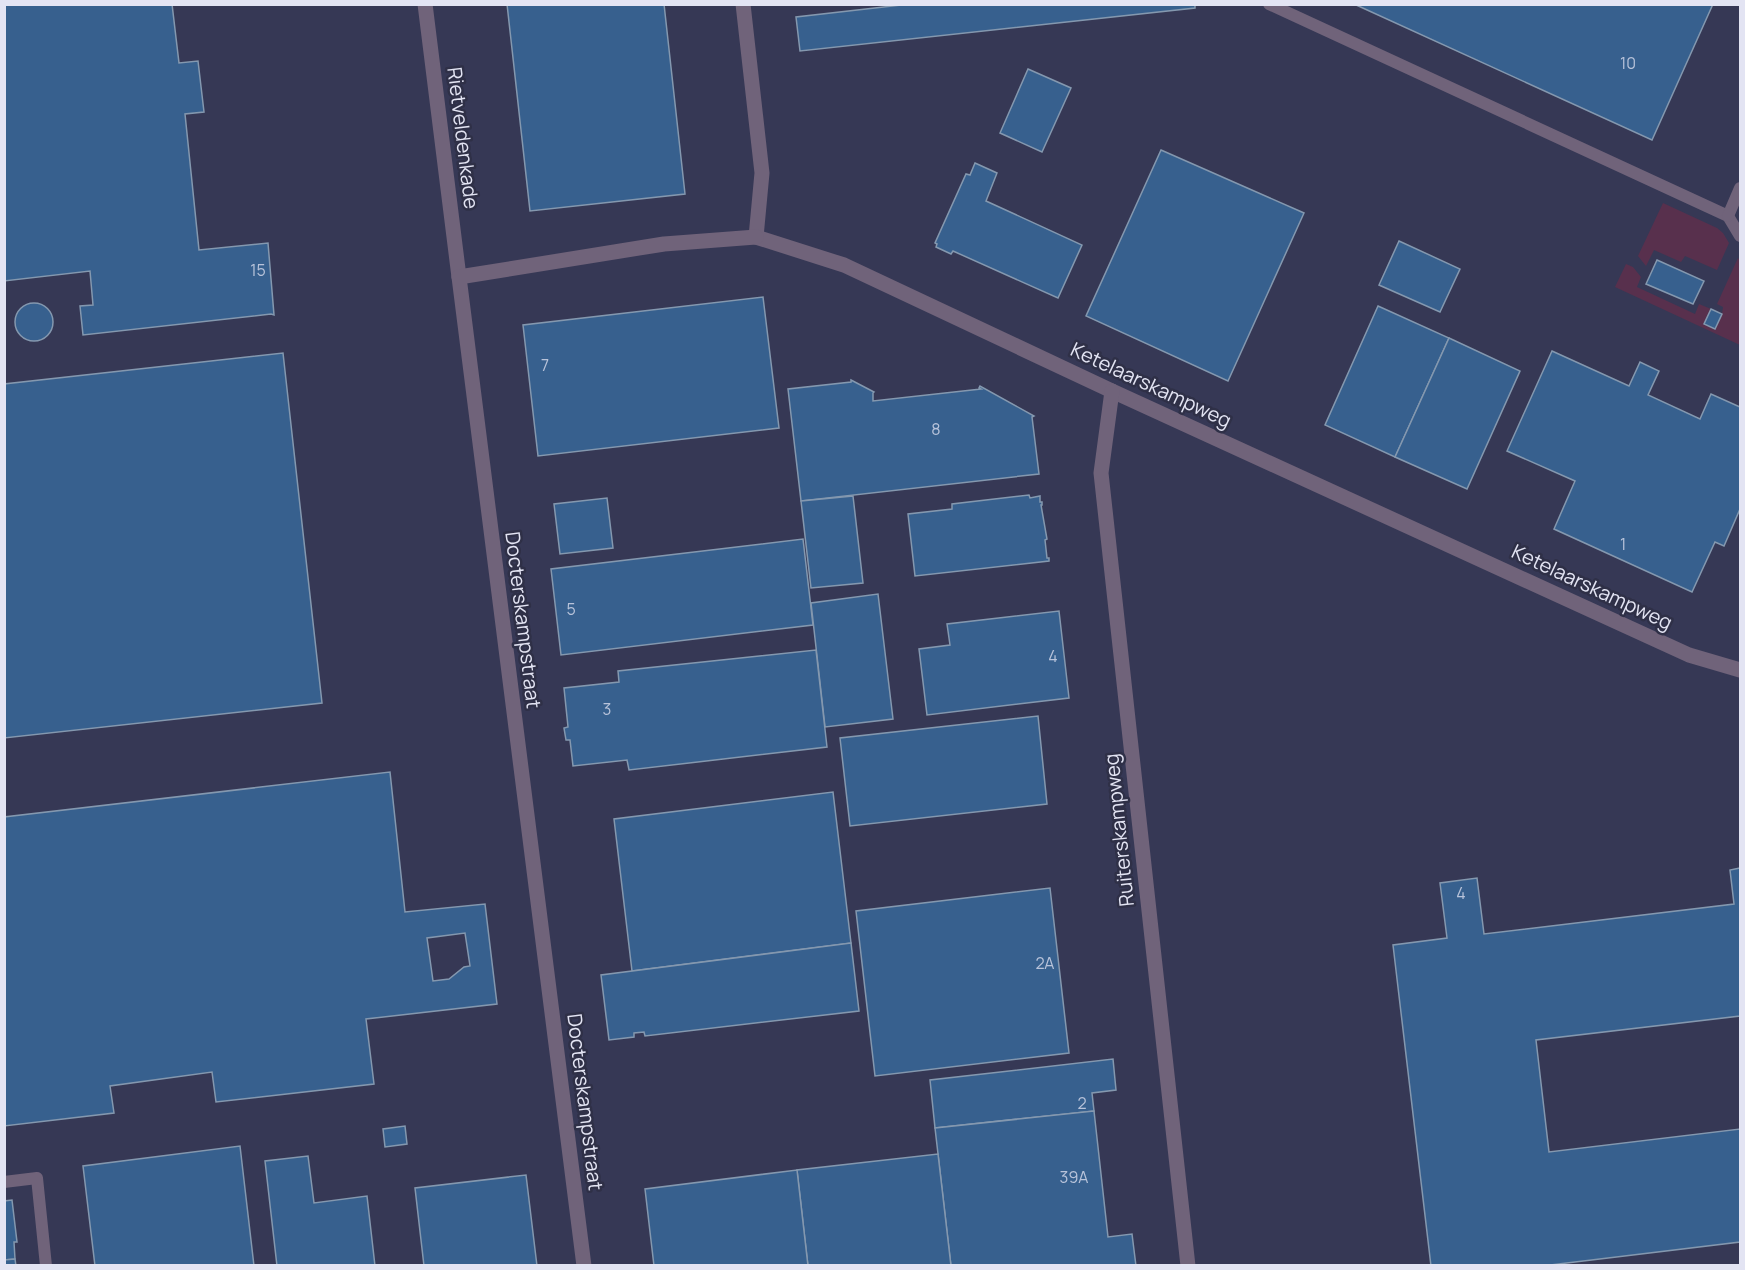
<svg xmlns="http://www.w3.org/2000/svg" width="1745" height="1270" font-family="Manrope,sans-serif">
	<rect width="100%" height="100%" fill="#2f3047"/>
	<rect fill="#363855" x="5" y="5" width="1735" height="1260"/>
	<g fill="#58304d">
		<polygon points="1663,203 1717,228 1723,233 1729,243 1717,270 1685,256 1681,262 1654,250 1646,266 1638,256"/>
		<polygon points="1738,258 1740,261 1740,345 1615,287 1626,264 1633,267 1641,277 1637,287 1695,314 1699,304 1711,309 1704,324 1715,329 1722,314 1723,307 1717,304"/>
	</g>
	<g fill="#37608e" stroke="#8498af" stroke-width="1.5" fill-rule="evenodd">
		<polygon points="4,4 172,4 179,63 198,61 204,112 185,114 199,250 268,243 274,315 271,314 83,335 80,306 93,305 90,271 4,281"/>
		<polygon points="507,4 664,4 685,194 530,211"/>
		<polygon points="910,4 1195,4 1195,8 800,51 796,17"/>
		<polygon points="1354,4 1713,4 1652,140"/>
		<polygon points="1028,69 1071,88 1042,152 1000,133"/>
		<polygon points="1161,150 1304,213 1228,381 1086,316"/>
		<polygon points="975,163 997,173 986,201 1082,245 1058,298 953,251 951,254 936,247 937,244 935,243 966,174 970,175"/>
		<polygon points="1399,241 1460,269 1440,312 1379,285"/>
		<polygon points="1657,260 1704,281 1693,304 1646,284"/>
		<polygon points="763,297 779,428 538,456 523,325"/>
		<circle cx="34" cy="322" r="19"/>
		<polygon points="1378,306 1449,338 1395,457 1325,425"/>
		<polygon points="1711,309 1722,314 1715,329 1704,324"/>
		<polygon points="1449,338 1520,371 1467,489 1395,457"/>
		<polygon points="1552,351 1629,386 1640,362 1659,371 1648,395 1700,419 1711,394 1740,407 1740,509 1724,546 1715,542 1692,592 1554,529 1575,481 1507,451"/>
		<polygon points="283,353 322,703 4,738 4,384"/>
		<polygon points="851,380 874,392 873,393 873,401 981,389 979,388 980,386 1034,416 1032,417 1039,474 801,501 788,389 851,382"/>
		<polygon points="1029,495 1030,498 1040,496 1040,502 1042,502 1042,505 1041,505 1047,539 1045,540 1047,558 1049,558 1049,561 915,576 908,514 952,509 952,504"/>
		<polygon points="853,496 863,583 811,588 801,501"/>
		<polygon points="607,498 613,548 560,554 554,504"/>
		<polygon points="803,539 813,625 561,655 551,569"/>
		<polygon points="878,594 893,719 825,727 811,603"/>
		<polygon points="1059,611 1069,698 927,715 919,649 950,645 947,624"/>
		<polygon points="816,650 827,747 629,770 627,760 573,766 570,740 566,740 564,728 568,727 564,688 619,682 618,671"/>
		<polygon points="1038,716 1047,804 850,826 840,738"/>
		<path d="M390,772L405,912L485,904L497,1004L366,1019L374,1084L216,1102L212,1072L110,1086L114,1113L4,1126V817ZM465,933L470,966L464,967L449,979L433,981L427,938Z"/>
		<polygon points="833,792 851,943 632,971 614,819"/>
		<polygon points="1740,868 1740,1016 1536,1040 1549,1152 1740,1129 1740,1242 1542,1266 1431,1266 1393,945 1447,938 1440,883 1477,878 1484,934 1734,904 1730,870"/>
		<polygon points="1050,888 1069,1053 875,1076 856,911"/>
		<polygon points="851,943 859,1011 645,1036 644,1032 634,1033 634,1037 609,1040 601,975"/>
		<polygon points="1113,1059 1116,1090 1092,1093 1094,1111 935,1128 930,1080"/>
		<polygon points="1094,1111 1108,1237 1132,1234 1136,1266 951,1266 935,1128"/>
		<polygon points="405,1126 407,1144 385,1147 383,1129"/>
		<polygon points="240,1146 254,1266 95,1266 83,1166"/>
		<polygon points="938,1154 951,1266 808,1266 797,1170"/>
		<polygon points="308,1156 314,1203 367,1196 375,1266 277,1266 265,1161"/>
		<polygon points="797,1170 808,1266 654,1266 645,1189"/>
		<polygon points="526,1175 537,1266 424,1266 415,1188"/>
		<polygon points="12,1200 17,1242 14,1242 15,1259 4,1260 4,1201"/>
		<polygon points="15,1259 16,1266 4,1266 4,1260"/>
	</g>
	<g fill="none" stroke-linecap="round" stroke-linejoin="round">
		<g stroke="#70637a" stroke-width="12">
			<polyline points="1269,4 1728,216 1740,236"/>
			<polyline points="1728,216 1740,188"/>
			<polyline points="4,1182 37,1178 46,1266"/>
		</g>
		<g stroke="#70637a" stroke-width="15">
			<polyline points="425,4 459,277"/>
			<polyline points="743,4 762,173 756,237 844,265 1112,391 1689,655 1740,670"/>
			<polyline points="1112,391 1101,473 1188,1266"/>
			<polyline points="584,1266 459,277 664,244 756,237"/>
		</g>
	</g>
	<g text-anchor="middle" stroke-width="5" stroke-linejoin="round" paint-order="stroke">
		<g font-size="16" fill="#b8c3da">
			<text x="1628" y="69">10</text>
			<text x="258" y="276">15</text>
			<text x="545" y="371">7</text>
			<text x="936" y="435">8</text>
			<text x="1623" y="550">1</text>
			<text x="571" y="615">5</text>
			<text x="1053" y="662">4</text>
			<text x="607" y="715">3</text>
			<text x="1461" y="899">4</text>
			<text x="1045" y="969">2A</text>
			<text x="1082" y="1109">2</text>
			<text x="1074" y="1183">39A</text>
		</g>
		<g font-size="20" fill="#e3e4f3" stroke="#2f3047">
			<text transform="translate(463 138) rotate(83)" y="7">Rietveldenkade</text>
			<text transform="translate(1151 385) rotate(25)" y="7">Ketelaarskampweg</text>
			<text transform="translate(1592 587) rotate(25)" y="7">Ketelaarskampweg</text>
			<text transform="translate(523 620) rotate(83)" y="7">Docterskampstraat</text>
			<text transform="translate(1119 830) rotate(-96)" y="7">Ruiterskampweg</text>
			<text transform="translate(585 1102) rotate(83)" y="7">Docterskampstraat</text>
		</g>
	</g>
	<rect width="1745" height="1270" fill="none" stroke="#e3e4f3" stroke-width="12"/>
</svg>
